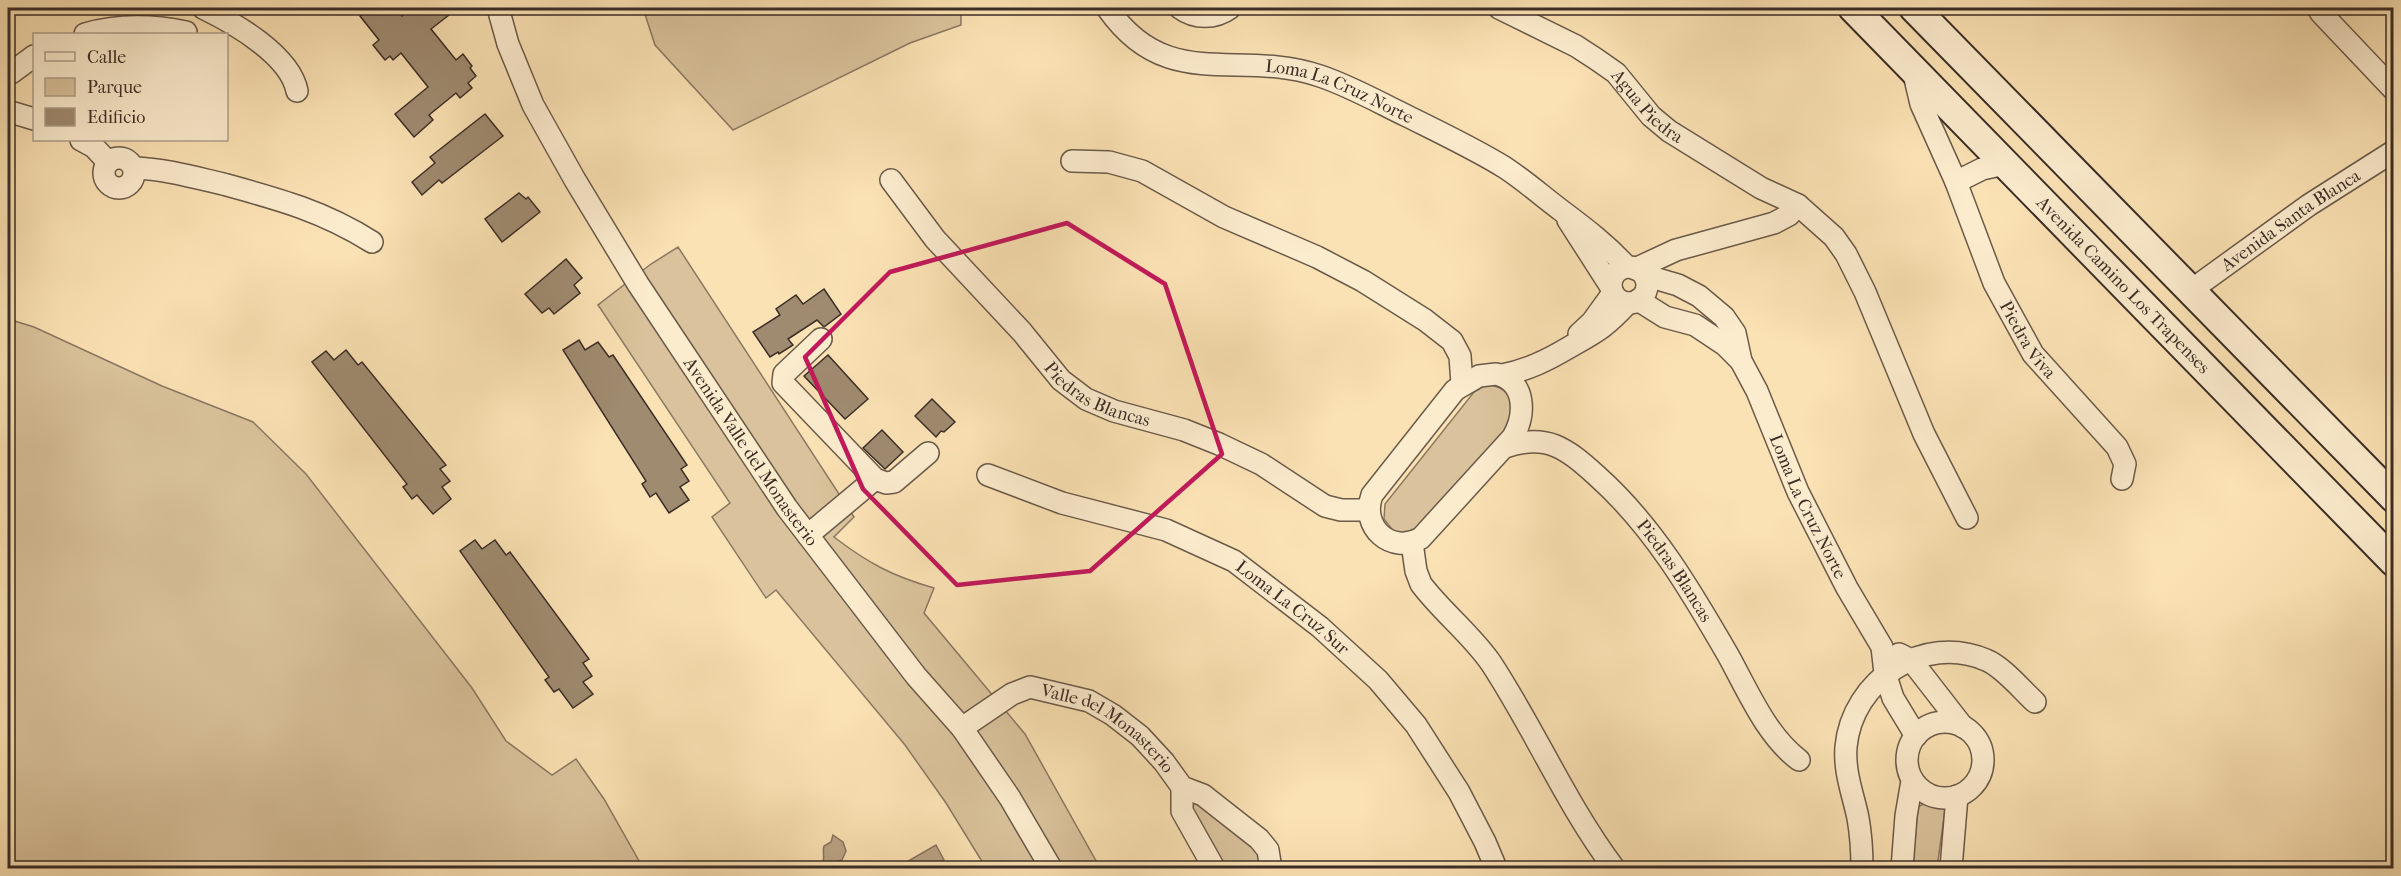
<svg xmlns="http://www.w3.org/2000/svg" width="2401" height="876" font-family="'IM FELL French Canon',serif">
	<rect width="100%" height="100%" fill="#fbe2b4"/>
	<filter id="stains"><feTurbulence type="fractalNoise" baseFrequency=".00333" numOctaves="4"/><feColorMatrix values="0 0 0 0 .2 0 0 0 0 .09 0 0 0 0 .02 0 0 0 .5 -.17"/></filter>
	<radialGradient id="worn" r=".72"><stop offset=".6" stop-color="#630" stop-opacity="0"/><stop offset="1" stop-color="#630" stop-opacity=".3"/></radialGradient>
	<g fill="#dac39c" stroke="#8a7862" stroke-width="1.5">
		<polygon points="643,8 961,8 961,25 910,43 733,130 655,45"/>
		<path d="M678,247L854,517L834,537C868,563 892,576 934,588L924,613L1025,734L1100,868H986L946,803L905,745L776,590L766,598L712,517L730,503L598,305L651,264Z"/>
		<polygon points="8,319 34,327 162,386 253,422 306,474 472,688 506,741 552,775 576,759 604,799 643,868 8,868"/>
		<path d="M1486,385C1500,385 1505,391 1513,400L1509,431L1420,533H1395L1384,519L1385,504L1474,392Z"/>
		<polygon points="1195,799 1260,849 1260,865 1255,868 1222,868 1192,818 1189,801"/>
		<polygon points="1925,803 1940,804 1945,810 1937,868 1912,868 1918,807"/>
	</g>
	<g fill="#baa484" stroke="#87745f" stroke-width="1.5">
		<path d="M833,835L843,842L846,851L842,860L828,864L823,862C825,856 822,851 824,846L831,842Z"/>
		<polygon points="936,845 944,860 929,868 896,868"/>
	</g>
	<g fill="#9f8b70" stroke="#3b2d27" stroke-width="1.5">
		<polygon points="370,8 382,8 387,14 395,8 402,16 413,8 458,8 431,29 456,60 463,54 472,66 470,68 476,76 468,83 472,88 460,98 456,93 429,115 433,120 414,137 395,114 428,87 401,53 393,60 390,56 385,60 373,45 379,40 360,16"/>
		<polygon points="485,114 503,136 442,183 439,180 422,195 412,182 435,163 430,157"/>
		<polygon points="519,193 526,199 528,197 540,212 502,242 485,219"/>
		<polygon points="566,259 582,278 574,285 580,293 554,314 549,308 542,313 525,294"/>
		<polygon points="824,289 841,314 824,327 817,320 788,339 793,345 779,354 778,352 770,357 753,332 780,315 776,309 796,295 803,304"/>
		<polygon points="579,340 585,350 598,342 609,357 613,355 687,465 681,469 689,481 680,487 689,500 669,513 656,493 650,497 642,484 646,481 563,350"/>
		<polygon points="346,350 358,365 362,362 446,465 440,469 450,481 442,487 451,499 433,514 417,495 412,499 403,487 407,484 312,362 326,351 334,360"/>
		<polygon points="828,355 868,399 845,419 804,376"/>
		<polygon points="932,399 955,422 944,432 941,431 936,437 915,416"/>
		<polygon points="882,430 903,452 885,469 863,448"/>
		<polygon points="475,540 482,549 495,540 506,555 510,552 589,659 583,663 592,676 583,682 593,694 573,708 559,689 554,692 545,680 549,677 460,551"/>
	</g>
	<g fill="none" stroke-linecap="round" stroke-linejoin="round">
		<defs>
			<g id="minor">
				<path d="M203,8C234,23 290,55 297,91"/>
				<path id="s1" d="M498,8L508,44L533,105L575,180L638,284L787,508L916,676L962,728L1010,798L1051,868"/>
				<path d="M1180,8C1195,19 1215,19 1230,8"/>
				<path id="s2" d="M1499,8L1576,46L1596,59L1616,73L1651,116L1669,131L1761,188L1798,205L1834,237L1846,254L1865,292L1924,434L1967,518"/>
				<polyline points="2318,8 2321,13 2394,90"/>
				<path id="s3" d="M1108,9C1168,94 1238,48 1320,76C1350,86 1378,102 1407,116C1439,132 1473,148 1504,167C1524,180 1542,196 1562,211C1586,229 1607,245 1627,267"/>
				<path d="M85,34C119,24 152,25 186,32"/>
				<polyline points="1913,70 1921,104 1956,182 1982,169 2005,164"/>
				<polyline points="11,73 34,56"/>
				<polyline points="14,113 34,119"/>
				<polyline points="81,140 94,147 108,162"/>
				<circle cx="119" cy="173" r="15"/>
				<polyline points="1072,161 1109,162 1142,171 1224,217 1317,257 1363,281 1425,320 1452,341 1460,356 1462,384"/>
				<path d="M134,168C165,169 193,177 223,184C278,199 323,211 372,242"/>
				<path id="s4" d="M891,180L935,239L1022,332L1061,380L1086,399L1114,411L1184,430L1219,444L1261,464L1325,506L1341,510H1369"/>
				<path id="s5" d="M1956,182L1994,283L2033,354L2117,447L2125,464L2122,479"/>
				<polyline points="1568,220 1611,287"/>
				<circle cx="1629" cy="285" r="18"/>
				<polyline points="1635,269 1676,250 1774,223 1789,215 1798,205"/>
				<path id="s6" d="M1644,275L1678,285L1699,296L1724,317L1735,333L1741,361L1757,391L1798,492L1847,588L1882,647L1885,673L1893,698L1916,736"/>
				<path id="s7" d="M2190,291L2309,205L2394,151"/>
				<polyline points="1638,300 1665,317 1695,325 1725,345 1741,361"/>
				<polyline points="1579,334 1592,322 1613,293"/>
				<polyline points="821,339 784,374 783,383 875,479 886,483 894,482 928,453"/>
				<path d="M1496,374C1526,381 1526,414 1513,437L1421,538C1391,555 1360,527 1372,495L1455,390L1479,376Z"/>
				<path d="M1502,375C1527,370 1546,361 1568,348C1596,332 1605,328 1628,303"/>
				<path id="s8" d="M1505,447C1547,433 1566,448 1597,476C1653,526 1691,591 1728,655C1748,691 1766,735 1799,760"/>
				<path id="s9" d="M988,475L1062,503L1166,530L1234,561L1320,627L1378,680L1416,725L1459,792L1485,842L1496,868"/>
				<polyline points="808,535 875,479"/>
				<path d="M1412,543L1416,571L1421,584C1442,612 1471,634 1491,663C1535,730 1566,804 1614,868"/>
				<polyline points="1899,654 1911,660 1963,727"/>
				<circle cx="1945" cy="760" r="38"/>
				<path id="s10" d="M962,728L1012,694L1030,687L1089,701L1113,715L1140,736L1164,762L1182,787L1203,795L1259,839L1268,850L1270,863"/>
				<polyline points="1182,787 1182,811 1214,868"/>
				<path d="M1862,868C1862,852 1861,835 1858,818C1853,794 1844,772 1846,747C1852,680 1924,633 1986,660C2002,666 2022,690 2035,702"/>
				<polyline points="1902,868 1906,816 1912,781"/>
				<polyline points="1951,868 1957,796"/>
			</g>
			<g id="secondary">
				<path id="s11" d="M1853,8L2394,562"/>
				<polyline points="1914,8 2394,498"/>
			</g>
		</defs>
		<use href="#minor" stroke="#6b5a4a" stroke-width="24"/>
		<use href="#secondary" stroke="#3b2d27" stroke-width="32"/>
		<use href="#minor" stroke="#fcecce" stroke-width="21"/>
		<use href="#secondary" stroke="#fcecce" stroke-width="28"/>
	</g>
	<path fill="none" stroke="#c2185b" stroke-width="4.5" stroke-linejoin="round" d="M1067,223L1165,284L1222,454L1090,571L957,585L863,489L805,357L890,272Z"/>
	<g text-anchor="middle" stroke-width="5" stroke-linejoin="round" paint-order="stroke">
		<g font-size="18" fill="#3b2d27" stroke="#fcecce">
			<text dy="6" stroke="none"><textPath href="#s3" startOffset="255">Loma La Cruz Norte</textPath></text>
			<text dy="6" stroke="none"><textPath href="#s2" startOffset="180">Agua Piedra</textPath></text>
			<text dy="6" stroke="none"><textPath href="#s7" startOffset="123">Avenida Santa Blanca</textPath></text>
			<text dy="6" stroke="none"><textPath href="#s11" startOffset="387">Avenida Camino Los Trapenses</textPath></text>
			<text dy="6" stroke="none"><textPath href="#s5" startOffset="174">Piedra Viva</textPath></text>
			<text dy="6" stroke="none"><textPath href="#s4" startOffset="302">Piedras Blancas</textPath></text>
			<text dy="6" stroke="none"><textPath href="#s1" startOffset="513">Avenida Valle del Monasterio</textPath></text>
			<text dy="6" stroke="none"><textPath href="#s6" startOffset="300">Loma La Cruz Norte</textPath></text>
			<text dy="6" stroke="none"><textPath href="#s8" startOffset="226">Piedras Blancas</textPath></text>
			<text dy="6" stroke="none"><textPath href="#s9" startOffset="336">Loma La Cruz Sur</textPath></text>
			<text dy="6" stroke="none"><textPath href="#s10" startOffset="170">Valle del Monasterio</textPath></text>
		</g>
	</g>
	<rect width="2401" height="876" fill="none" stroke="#fbe2b4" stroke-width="30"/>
	<rect x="9" y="9" width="2383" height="858" fill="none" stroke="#3b2d27" stroke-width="3"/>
	<rect x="15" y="15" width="2371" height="846" fill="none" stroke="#3b2d27" stroke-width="1.5"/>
	<rect x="33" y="33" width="195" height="108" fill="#fcecce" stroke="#afa08b" stroke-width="1.5"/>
	<rect x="45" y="52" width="30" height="9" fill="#fcecce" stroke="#afa08b" stroke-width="1.5"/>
	<text x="87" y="63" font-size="18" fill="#3b2d27">Calle</text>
	<rect x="45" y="78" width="30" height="18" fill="#dac39c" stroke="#afa08b" stroke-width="1.5"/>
	<text x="87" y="93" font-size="18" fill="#3b2d27">Parque</text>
	<rect x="45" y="108" width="30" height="18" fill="#9f8b70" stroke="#afa08b" stroke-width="1.5"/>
	<text x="87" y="123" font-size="18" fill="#3b2d27">Edificio</text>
	<rect width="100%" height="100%" filter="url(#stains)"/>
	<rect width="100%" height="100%" fill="url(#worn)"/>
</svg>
